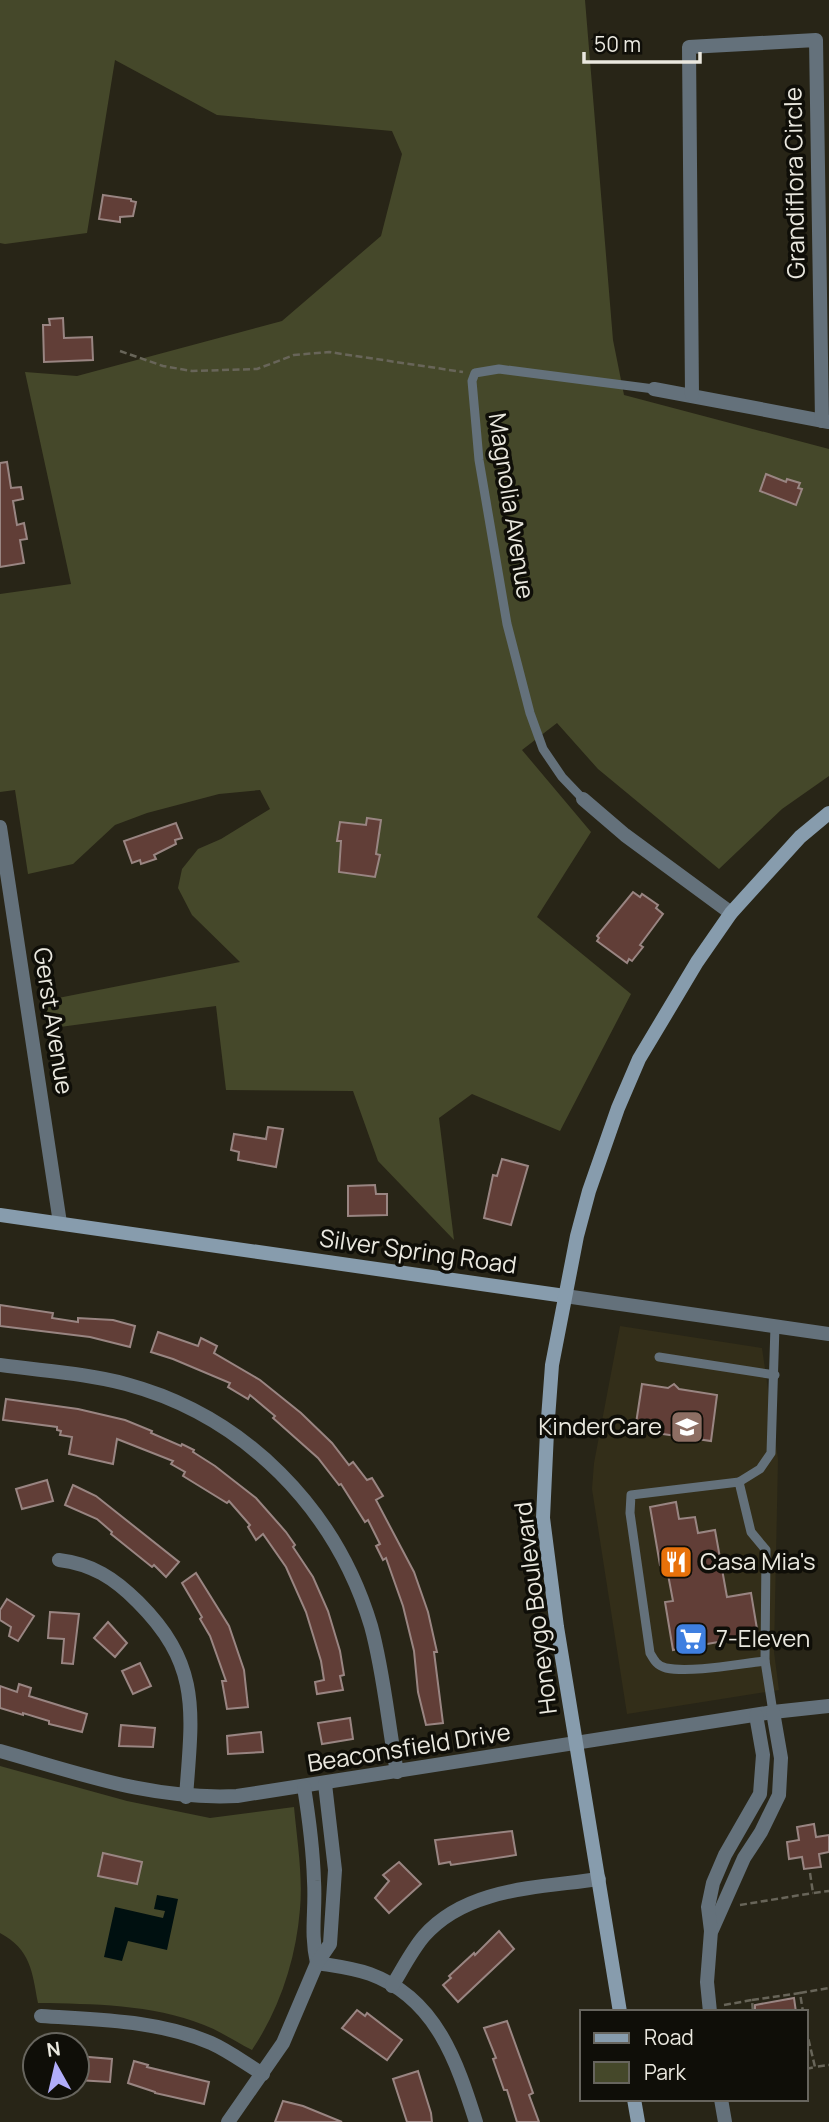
<svg xmlns="http://www.w3.org/2000/svg" width="829" height="2122" font-family="Manrope,sans-serif">
	<rect width="100%" height="100%" fill="#282517"/>
	<polygon fill="#332e19" points="620,1326 762,1348 778,1459 774,1652 779,1690 627,1714 592,1489 594,1463"/>
	<g fill="#45482a">
		<polygon points="0,0 585,0 613,340 624,395 829,449 829,776 782,809 719,869 598,769 557,723 522,750 591,832 537,917 631,994 560,1131 472,1094 439,1118 454,1240 378,1161 353,1091 226,1090 216,1006 45,1029 48,1000 240,962 192,915 178,888 182,869 198,849 221,839 270,809 260,790 219,794 147,813 115,825 73,864 28,874 15,790 0,792 0,594 71,584 25,372 77,376 282,321 381,236 402,154 392,131 217,115 115,60 87,233 5,244 0,243"/>
		<path d="M0,1766L127,1801L210,1818L294,1807C297,1840 303,1876 300,1909C296,1959 280,2008 252,2050C236,2042 220,2031 204,2025C151,2004 93,2004 38,2003C32,1971 31,1950 0,1933Z"/>
	</g>
	<polygon fill="#001010" points="157,1895 178,1899 167,1950 128,1941 122,1961 104,1957 115,1907 163,1918 165,1911 154,1909"/>
	<g fill="#613e37" stroke="#998582" stroke-width="2">
		<polygon points="103,195 131,199 131,201 136,202 133,216 120,217 120,222 99,219"/>
		<polygon points="63,318 64,338 92,337 93,360 44,362 43,325 50,325 49,319"/>
		<polygon points="7,462 11,488 21,487 23,499 13,501 17,525 24,523 27,539 20,540 24,563 0,567 0,463"/>
		<polygon points="766,474 786,482 787,479 800,483 798,488 802,489 796,505 760,491"/>
		<polygon points="367,818 381,820 376,854 380,855 375,877 339,872 341,841 337,841 340,822 366,825"/>
		<polygon points="176,823 182,838 175,840 176,844 154,855 156,859 141,864 140,860 132,863 124,841"/>
		<polygon points="633,892 640,897 642,894 658,905 656,908 663,914 640,945 643,947 632,961 629,959 627,963 597,941 599,938 597,936"/>
		<polygon points="268,1127 283,1129 276,1167 238,1160 239,1152 231,1150 234,1134 266,1139"/>
		<polygon points="502,1159 528,1166 511,1225 484,1218 493,1175 497,1176"/>
		<polygon points="375,1185 376,1194 387,1194 387,1215 348,1216 348,1186"/>
		<polygon points="0,1305 53,1313 52,1318 78,1322 78,1318 113,1320 135,1326 130,1347 90,1337 0,1326"/>
		<polygon points="158,1332 198,1346 201,1338 217,1346 214,1353 260,1380 301,1413 332,1443 349,1465 353,1462 367,1480 372,1478 383,1496 376,1500 414,1572 428,1612 437,1652 434,1652 443,1723 426,1725 418,1692 414,1651 403,1606 386,1558 383,1560 376,1546 380,1544 368,1520 365,1522 341,1484 339,1485 318,1458 273,1418 275,1416 250,1395 248,1399 228,1387 230,1383 173,1359 151,1352"/>
		<polygon points="642,1384 668,1388 674,1384 679,1389 717,1395 711,1441 635,1430"/>
		<polygon points="6,1399 78,1409 125,1420 152,1431 151,1433 181,1446 182,1444 194,1450 193,1452 215,1466 256,1498 286,1532 295,1545 293,1547 313,1577 328,1611 340,1651 344,1675 340,1676 343,1690 317,1694 315,1682 324,1680 321,1661 306,1612 286,1567 263,1534 256,1540 248,1527 250,1525 229,1501 227,1503 183,1476 185,1472 171,1464 173,1461 117,1439 113,1464 69,1454 72,1437 60,1435 61,1431 57,1430 57,1427 3,1420"/>
		<polygon points="47,1480 53,1501 22,1509 16,1489"/>
		<polygon points="73,1485 96,1496 179,1562 166,1577 154,1565 152,1567 111,1534 112,1532 97,1519 65,1505"/>
		<polygon points="676,1502 679,1519 695,1517 698,1533 715,1530 727,1597 751,1593 758,1635 673,1650 665,1602 673,1601 666,1564 660,1565 650,1507"/>
		<polygon points="196,1573 229,1626 244,1670 248,1707 227,1709 222,1681 226,1681 210,1636 200,1619 202,1617 182,1583"/>
		<polygon points="7,1599 34,1616 18,1641 9,1636 11,1627 0,1620 0,1610"/>
		<polygon points="50,1612 79,1614 73,1664 62,1663 64,1639 48,1638"/>
		<polygon points="108,1622 127,1643 115,1657 94,1638"/>
		<polygon points="140,1663 151,1686 133,1694 122,1671"/>
		<polygon points="19,1684 31,1688 29,1696 87,1714 82,1732 49,1724 49,1721 23,1713 23,1715 0,1708 0,1686 17,1692"/>
		<polygon points="350,1718 353,1739 322,1744 318,1723"/>
		<polygon points="121,1725 155,1728 153,1747 119,1746"/>
		<polygon points="261,1732 263,1752 228,1754 227,1736"/>
		<polygon points="814,1824 816,1837 829,1835 829,1852 819,1854 821,1867 804,1869 802,1857 789,1859 787,1842 799,1840 797,1827"/>
		<polygon points="512,1831 516,1855 451,1865 450,1862 439,1864 435,1840"/>
		<polygon points="103,1853 142,1862 137,1884 98,1876"/>
		<polygon points="399,1862 421,1884 389,1913 375,1898 389,1881 383,1875"/>
		<polygon points="499,1931 514,1949 458,2002 443,1985 451,1978 449,1976 474,1953 475,1955"/>
		<polygon points="794,1998 796,2012 755,2012 755,2005"/>
		<polygon points="357,2010 365,2016 367,2013 402,2040 387,2060 342,2028"/>
		<polygon points="507,2021 533,2093 529,2095 539,2122 517,2122 507,2090 504,2090 493,2059 496,2058 484,2028"/>
		<polygon points="77,2056 112,2059 110,2082 77,2080"/>
		<polygon points="134,2061 148,2065 147,2067 209,2082 204,2104 155,2093 155,2092 128,2083"/>
		<polygon points="418,2071 431,2113 432,2122 407,2122 393,2079"/>
		<polygon points="283,2101 303,2106 342,2122 275,2122"/>
	</g>
	<g fill="none" stroke-linecap="round" stroke-linejoin="round">
		<g stroke="#686559" stroke-width="2.5" stroke-dasharray="7 3.5" stroke-linecap="butt">
			<polyline points="120,351 163,366 192,371 257,369 294,355 329,352 463,372"/>
			<polyline points="810,1873 813,1893 829,1891"/>
			<polyline points="740,1905 813,1893"/>
			<polyline points="800,1993 829,1988"/>
			<polyline points="752,2000 800,1993 803,2012"/>
			<polyline points="724,2005 752,2000 753,2012"/>
			<polyline points="806,2029 815,2067 829,2065"/>
			<polyline points="806,2069 815,2067"/>
		</g>
		<g stroke="#64717b" stroke-width="9">
			<polyline points="583,799 562,777 543,749 530,713 507,624 479,460 472,381 475,373 499,369 654,389"/>
			<polyline points="659,1357 775,1375"/>
			<polyline points="739,1482 751,1532 766,1550 765,1661 773,1712"/>
			<path d="M765,1661C738,1664 691,1673 666,1668C657,1666 654,1660 650,1653L630,1513L631,1495L739,1482L760,1469L771,1453L775,1326"/>
		</g>
		<g stroke="#64717b" stroke-width="14">
			<polyline points="654,389 829,422"/>
			<polyline points="692,395 689,47 816,40 822,421"/>
			<polyline points="583,799 625,835 731,913"/>
			<polyline points="0,827 60,1223"/>
			<polyline points="565,1296 829,1334"/>
			<path d="M0,1365C42,1371 85,1373 126,1384C245,1416 336,1509 371,1626C384,1673 388,1724 397,1772"/>
			<path d="M59,1560C92,1564 114,1578 138,1602C202,1666 192,1713 186,1797"/>
			<path d="M0,1751C82,1774 151,1800 237,1796L773,1712L829,1706"/>
			<path d="M304,1787C309,1818 313,1849 314,1881C316,1911 310,1931 317,1963"/>
			<polyline points="712,1930 744,1858 761,1832 779,1795 781,1758 773,1712"/>
			<path d="M317,1963C335,1966 353,1968 370,1974C436,1998 457,2062 476,2122"/>
			<path d="M392,1986C402,1970 412,1950 424,1936C467,1887 539,1888 599,1879"/>
			<polyline points="710,2012 707,1982 711,1931 708,1907 713,1883 725,1855 760,1794 763,1755 756,1715"/>
			<path d="M41,2016C99,2020 157,2020 211,2043C229,2051 246,2064 263,2074"/>
			<polyline points="721,2099 725,2122"/>
			<polyline points="228,2122 283,2043 317,1963 330,1944 335,1870 325,1784"/>
		</g>
		<g stroke="#879cad" stroke-width="14">
			<polyline points="0,1215 565,1296"/>
			<polyline points="620,2012 557,1627 543,1518 547,1432 552,1365 577,1236 589,1191 618,1108 639,1059 697,962 731,913 800,837 829,813"/>
			<polyline points="634,2099 638,2122"/>
		</g>
	</g>
	<defs>
		<symbol id="school-square" viewBox="-11 -11 22 22"><rect x="-9" y="-9" width="18" height="18" rx="4" fill="#8d6e63" stroke="#0f0e08"/><path d="M0-5L7-2L0 1L-7-2ZM-4 1L0 2.5L4 1V4Q0 6-4 4Z" fill="#fff"/></symbol>
		<symbol id="restaurant-square" viewBox="-11 -11 22 22"><rect x="-9" y="-9" width="18" height="18" rx="4" fill="#e8710a" stroke="#0f0e08"/><path d="M-5-6h1v4h1v-4h1v4h1v-4h1v5L-1.5 .5V6h-2V.5L-5-1ZM5-6V6H3V1.5H1.5Q1.5-4 5-6Z" fill="#fff"/></symbol>
		<symbol id="supermarket-square" viewBox="-11 -11 22 22"><rect x="-9" y="-9" width="18" height="18" rx="4" fill="#3f7fe0" stroke="#0f0e08"/><path d="M-6-5.5h2.5l.6 2H6L4.5 2H-2.5L-4.4-4H-6ZM-1.5 3.2a1.3 1.3 0 1 0 .1 0ZM3 3.2a1.3 1.3 0 1 0 .1 0Z" fill="#fff"/></symbol>
	</defs>
	<g fill-rule="evenodd">
		<use href="#school-square" x="668" y="1408" width="38" height="38"/>
		<use href="#restaurant-square" x="657" y="1543" width="38" height="38"/>
		<use href="#supermarket-square" x="672" y="1620" width="38" height="38"/>
	</g>
	<g text-anchor="middle" stroke-width="7" stroke-linejoin="round" paint-order="stroke">
		<g font-size="24" fill="#eae8df" stroke="#0f0e08">
			<text transform="translate(795 183) rotate(-91)" y="8">Grandiflora Circle</text>
			<text transform="translate(511 506) rotate(81)" y="8">Magnolia Avenue</text>
			<text transform="translate(53 1021) rotate(81)" y="8">Gerst Avenue</text>
			<text transform="translate(418 1252) rotate(8)" y="8">Silver Spring Road</text>
			<text transform="translate(536 1608) rotate(-97)" y="8">Honeygo Boulevard</text>
			<text transform="translate(409 1748) rotate(-9)" y="8">Beaconsfield Drive</text>
		</g>
		<g font-size="24" fill="#eae8df" stroke="#0f0e08" text-anchor="start">
			<text x="662" y="1435" text-anchor="end">KinderCare</text>
			<text x="700" y="1570">Casa Mia's</text>
			<text x="716" y="1647">7-Eleven</text>
		</g>
	</g>
	<rect x="580" y="2010" width="228" height="91" fill="#0f0e08" stroke="#67655e" stroke-width="2"/>
	<rect x="594" y="2033" width="35" height="10" fill="#879cad" stroke="#67655e" stroke-width="2"/>
	<text x="644" y="2045" font-size="21" fill="#eae8df">Road</text>
	<rect x="594" y="2062" width="35" height="21" fill="#45482a" stroke="#67655e" stroke-width="2"/>
	<text x="644" y="2080" font-size="21" fill="#eae8df">Park</text>
	<g transform="translate(56 2066) rotate(352)"><circle r="33" fill="#0f0e08" stroke="#67655e" stroke-width="2"/>
	<path d="M0-5L12 26L0 18L-12 26Z" fill="#b1adfa"/>
	<text y="-10" font-size="19" font-weight="bold" text-anchor="middle" fill="#eae8df">N</text>
	</g>
	<path d="M584 52v10h116v-10" fill="none" stroke="#eae8df" stroke-width="3.5"/>
	<text x="594" y="52" font-size="21" fill="#eae8df" stroke="#0f0e08" stroke-width="5" paint-order="stroke">50 m</text>
</svg>
